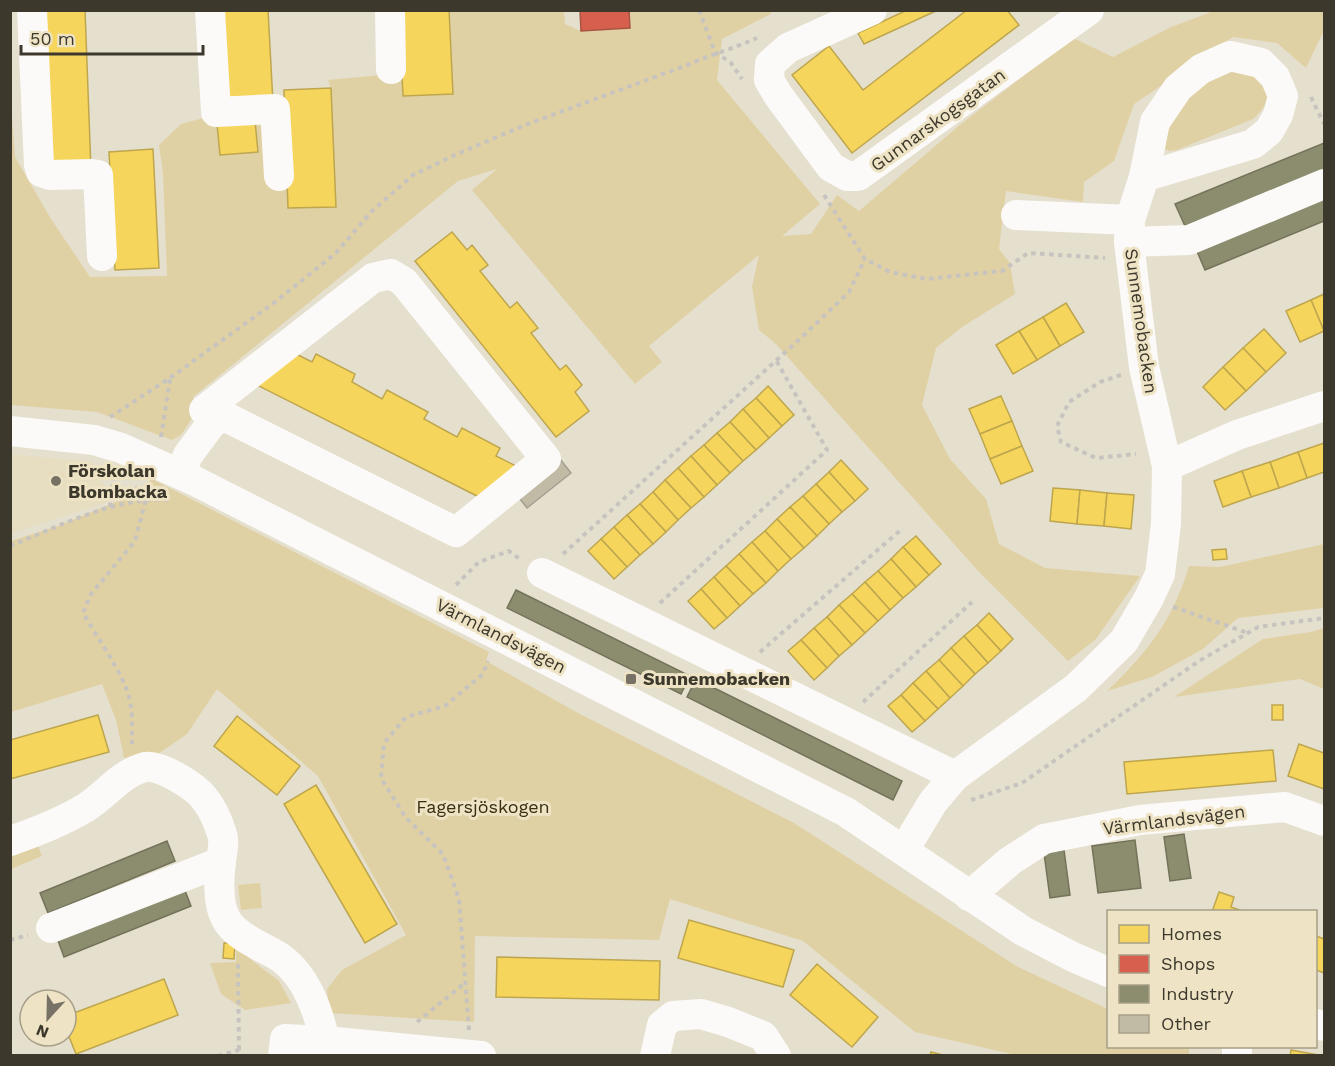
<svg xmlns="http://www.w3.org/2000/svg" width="1335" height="1066" font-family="'Work Sans',sans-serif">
	<rect width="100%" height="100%" fill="#e5dfce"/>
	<polygon fill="#e7dec1" points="10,454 93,462 111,501 11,533"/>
	<g fill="#e0d1a4">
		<polygon points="449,11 564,11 565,24 581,31 630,28 629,11 771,11 771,14 722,39 717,80 820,204 782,236 811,234 837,195 859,211 961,124 1073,38 1113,57 1171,27 1214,11 1324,11 1324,30 1306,68 1277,43 1233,37 1134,104 1114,161 1084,182 1083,202 1006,191 999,249 1010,263 1015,294 962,327 936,348 922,405 950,459 986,499 999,544 1045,568 1140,576 1096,639 1068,661 979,572 776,344 759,330 752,287 759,255 649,346 662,362 635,384 472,190 497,169 458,181 193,397 195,414 181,435 172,440 97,412 11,405 10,90 15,157 51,219 90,277 167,276 163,173 159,145 181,124 215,115 220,155 258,152 255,121 285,115 288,208 335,207 331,88 328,80 402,73 403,96 453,94"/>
		<path d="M1232,70L1252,72L1268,92C1267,104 1262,111 1253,119L1177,150L1169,151L1165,149L1167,125L1201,82Z"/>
		<polygon points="152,479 489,652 486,661 578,713 794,823 1018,967 1108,1009 1108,1046 1189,1047 1189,1055 1016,1055 915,1032 803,941 670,899 659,940 475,936 474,1022 329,1013 327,989 342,970 406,935 318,776 217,689 187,734 155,756 124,758 116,720 102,684 11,712 11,541 58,526 135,494"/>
		<path d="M1324,544V608L1238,618L1203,649L1152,677L1107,691C1147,653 1173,620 1189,566L1220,567Z"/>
		<polygon points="1324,628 1324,689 1300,679 1174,697 1263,639 1311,632"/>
		<polygon points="34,836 42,856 11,869 11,846"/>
		<polygon points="260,883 262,908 241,910 238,885"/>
		<polygon points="236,947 242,950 250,959 279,981 291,1003 245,1010 221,994 210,963 236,962"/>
	</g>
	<g fill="#f6d55c" stroke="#bea64e" stroke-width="1.5">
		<polygon points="40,10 85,10 91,170 46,172"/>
		<polygon points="222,10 268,10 273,103 227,106"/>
		<polygon points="399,10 449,10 453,94 403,96"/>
		<polygon points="907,10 938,10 864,44 858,33"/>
		<polygon points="967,10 1007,10 1019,25 852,153 792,75 829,46 863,90"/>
		<polygon points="331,88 336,207 288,208 284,90"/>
		<polygon points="255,121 258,152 220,155 217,124"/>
		<polygon points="153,149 159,268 115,270 109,152"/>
		<polygon points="452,232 467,250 472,245 488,265 480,271 510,308 517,302 538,328 531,333 560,370 566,365 582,385 575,392 589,411 556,437 415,261"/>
		<polygon points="1324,294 1324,331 1311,300"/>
		<polygon points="1311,300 1324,331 1300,342 1286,311"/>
		<polygon points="1066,303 1084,332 1060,346 1043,317"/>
		<polygon points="1043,317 1060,346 1037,360 1019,331"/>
		<polygon points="1264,329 1286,353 1266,372 1243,348"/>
		<polygon points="1019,331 1037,360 1013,374 996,345"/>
		<polygon points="1243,348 1266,372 1246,391 1223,367"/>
		<polygon points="292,352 312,362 316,354 355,374 352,382 382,399 387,390 428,412 424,419 457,437 462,428 500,448 496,456 518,467 481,498 253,383"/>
		<polygon points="1223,367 1246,391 1225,410 1203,387"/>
		<polygon points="768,386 794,415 782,426 756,398"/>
		<polygon points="1001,396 1012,421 980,434 969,409"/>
		<polygon points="756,398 782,426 769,438 743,409"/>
		<polygon points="743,409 769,438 756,450 730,422"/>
		<polygon points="1012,421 1022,446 990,459 980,434"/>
		<polygon points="730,422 756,450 743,461 717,433"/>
		<polygon points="717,433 743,461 730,473 704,445"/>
		<polygon points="1324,443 1324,472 1307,478 1298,452"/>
		<polygon points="704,445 730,473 717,485 691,456"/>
		<polygon points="1022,446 1033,471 1001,484 990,459"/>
		<polygon points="1298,452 1307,478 1279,488 1270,462"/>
		<polygon points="691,456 717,485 704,497 678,468"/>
		<polygon points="841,460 868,489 855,501 829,472"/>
		<polygon points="1270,462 1279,488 1251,497 1242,471"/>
		<polygon points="678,468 704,497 691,508 665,480"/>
		<polygon points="1242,471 1251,497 1223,507 1214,481"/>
		<polygon points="829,472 855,501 842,512 816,484"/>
		<polygon points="665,480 691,508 678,520 653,492"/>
		<polygon points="816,484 842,512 829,524 803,496"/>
		<polygon points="1053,488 1080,490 1077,524 1050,521"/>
		<polygon points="1080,490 1107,493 1104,526 1077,524"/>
		<polygon points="653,492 678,520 666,532 640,504"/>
		<polygon points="1107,493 1134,495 1131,529 1104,526"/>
		<polygon points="803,496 829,524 817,536 790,507"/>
		<polygon points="640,504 666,532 653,544 627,515"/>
		<polygon points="790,507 817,536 804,548 777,519"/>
		<polygon points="627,515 653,544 640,555 614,527"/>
		<polygon points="777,519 804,548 791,559 765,531"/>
		<polygon points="614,527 640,555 627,567 601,539"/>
		<polygon points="765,531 791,559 778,571 752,542"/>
		<polygon points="916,536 941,564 929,575 903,547"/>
		<polygon points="601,539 627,567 614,579 588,551"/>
		<polygon points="752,542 778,571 766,583 739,554"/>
		<polygon points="903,547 929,575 916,587 891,559"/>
		<polygon points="1226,549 1227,559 1213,560 1212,550"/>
		<polygon points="739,554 766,583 753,594 726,566"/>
		<polygon points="891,559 916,587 903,598 878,571"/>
		<polygon points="726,566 753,594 740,606 714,577"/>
		<polygon points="878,571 903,598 890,610 865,582"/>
		<polygon points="714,577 740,606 727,618 701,589"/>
		<polygon points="865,582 890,610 878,621 852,594"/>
		<polygon points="701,589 727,618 714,629 688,601"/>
		<polygon points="852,594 878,621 865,633 839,605"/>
		<polygon points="839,605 865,633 852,645 827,617"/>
		<polygon points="989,613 1013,639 1001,651 977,625"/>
		<polygon points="827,617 852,645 839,656 814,628"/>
		<polygon points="977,625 1001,651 988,663 964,636"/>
		<polygon points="814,628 839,656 827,668 801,640"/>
		<polygon points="964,636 988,663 975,674 951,648"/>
		<polygon points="801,640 827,668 814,680 788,651"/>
		<polygon points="951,648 975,674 963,686 939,660"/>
		<polygon points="939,660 963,686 950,698 926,671"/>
		<polygon points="926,671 950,698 938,709 913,683"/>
		<polygon points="913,683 938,709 925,721 901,695"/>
		<polygon points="901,695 925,721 912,732 888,706"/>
		<rect x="1272" y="705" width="11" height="15"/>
		<polygon points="98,715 109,752 10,779 10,740"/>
		<polygon points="237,716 300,766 277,795 214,746"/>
		<polygon points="1299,744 1324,753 1324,789 1288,776"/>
		<polygon points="1273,750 1276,781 1127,794 1124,762"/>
		<polygon points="316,785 397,924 365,943 284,804"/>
		<polygon points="1219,892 1234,897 1231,907 1245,912 1212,912"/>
		<polygon points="689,920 794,950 783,987 678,958"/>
		<polygon points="1316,936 1324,939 1324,973 1316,970"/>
		<polygon points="224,943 235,943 234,959 223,958"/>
		<polygon points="497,957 660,961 659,1000 496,997"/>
		<polygon points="817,964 878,1017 852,1047 790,995"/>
		<polygon points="164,979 178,1015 76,1054 66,1029 66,1016"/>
		<polygon points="1291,1050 1324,1056 1290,1056"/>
		<polygon points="931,1052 947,1056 930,1056"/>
	</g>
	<polygon fill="#d6604d" stroke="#a85443" stroke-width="1.5" points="580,10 629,10 630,28 581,31"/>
	<g fill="#8c8c6e" stroke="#74735a" stroke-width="1.5">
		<polygon points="1324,143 1324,170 1185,226 1175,204"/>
		<polygon points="1324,196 1324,221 1205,270 1196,249"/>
		<polygon points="516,590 690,676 681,694 507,608"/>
		<polygon points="696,679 902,781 893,800 687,697"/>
		<polygon points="1184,834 1191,878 1170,881 1164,837"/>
		<polygon points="1135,840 1141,888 1098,893 1092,846"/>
		<polygon points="167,841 175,861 48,913 40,893"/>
		<polygon points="1064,850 1070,895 1050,898 1044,853"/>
		<polygon points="184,888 191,906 64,957 57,938"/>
	</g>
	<polygon fill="#c1baa5" stroke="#a39f92" stroke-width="1.5" points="560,459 571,473 527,508 517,495"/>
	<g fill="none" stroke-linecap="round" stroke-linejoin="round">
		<g stroke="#c7c4bf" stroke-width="4" stroke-dasharray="4.5 4.5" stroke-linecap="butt">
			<polyline points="699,10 715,52 731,63 742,79"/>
			<polyline points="1311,97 1324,124"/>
			<polyline points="824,195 865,259 890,272 926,279 1002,271 1028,253 1105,258"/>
			<polyline points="1121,375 1100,382 1069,402 1057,426 1061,442 1096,458 1136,454"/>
			<path d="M110,417L170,378L275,302L336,253L371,212L413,175L457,154L525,125L690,64C712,54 735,48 757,38"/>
			<polyline points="161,437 170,379"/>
			<polyline points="110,507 114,473"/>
			<path d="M10,546C61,526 113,497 168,500"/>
			<polyline points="563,554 802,337 849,292 865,259"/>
			<polyline points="456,585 479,562 509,551 521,560"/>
			<polyline points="660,603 827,450 776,360"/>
			<polyline points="1173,607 1248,633"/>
			<polyline points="760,652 903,528"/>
			<polyline points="863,702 972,602"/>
			<path d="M132,744C132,729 133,712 129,697C123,673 96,636 83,613L91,594L135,541L146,499L133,485"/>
			<polyline points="971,800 1022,783 1199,661 1258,627 1324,618"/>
			<polyline points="10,940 28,935"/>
			<polyline points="238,964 239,1050"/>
			<polyline points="417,1022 465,983"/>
			<polyline points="469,1030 459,899 443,854 406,818 381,778 384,743 406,717 445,706 483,674 488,661"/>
			<polyline points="218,1056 239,1050 241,1056"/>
		</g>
		<g stroke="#fbfaf8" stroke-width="30">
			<polyline points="32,10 39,165 41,172 50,175 92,174 98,175 102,256"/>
			<polyline points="210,10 216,112 275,109 279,176"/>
			<polyline points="390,10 391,69"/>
			<polyline points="872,10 788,48 770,64 769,80 778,95 831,167 847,176 858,176 1089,10"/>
			<polyline points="1016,215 1130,220"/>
			<polyline points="1129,242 1189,240 1324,184"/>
			<polyline points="10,431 94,440 121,448 195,481 846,812 1023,931 1073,957 1108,972"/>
			<polyline points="1167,466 1237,435 1324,406"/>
			<polyline points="180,474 188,455 214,420 228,418 456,532 546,459 404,282 391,274 373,278 204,410 214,420"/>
			<polyline points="542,573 955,776"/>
			<path d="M10,841C36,832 62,822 85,808C105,796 121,773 145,767C159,764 195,786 204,798C213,809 218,821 222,834C225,842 222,852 221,861C219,878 217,903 226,919C235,937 266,948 281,958C307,977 318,1011 325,1041"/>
			<polyline points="904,850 933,802 955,776 1076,688 1124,641 1149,598 1160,574 1166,524 1167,466 1144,367 1129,242 1130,220 1144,177 1155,122 1178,88 1201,69 1230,56 1261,63 1275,77 1283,96 1278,115 1269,131 1253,144 1144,177"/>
			<polyline points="969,896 1010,861 1044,839 1140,820 1285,807 1324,821"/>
			<polyline points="51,928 221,862"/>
			<polyline points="1316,1024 1324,1026"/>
			<polyline points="283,1056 285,1039 325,1041 481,1056"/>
			<polyline points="655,1056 662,1025 673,1016 701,1014 728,1022 763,1036 776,1056"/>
			<polyline points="1237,1056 1237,1046"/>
		</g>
	</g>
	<g fill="#777265" stroke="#eee4c5" stroke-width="2">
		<circle cx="56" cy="481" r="6"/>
		<rect x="625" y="673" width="12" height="12" rx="3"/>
	</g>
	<g text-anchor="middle" stroke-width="6" stroke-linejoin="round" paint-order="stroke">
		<g font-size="18" fill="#3c382c" stroke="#eee4c5">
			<text transform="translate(938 120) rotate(-36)" y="6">Gunnarskogsgatan</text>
			<text transform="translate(1141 321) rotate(82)" y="6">Sunnemobacken</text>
			<text transform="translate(501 636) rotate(27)" y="6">Värmlandsvägen</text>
			<text transform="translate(1174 820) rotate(-7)" y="6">Värmlandsvägen</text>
		</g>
		<g font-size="18" font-weight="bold" fill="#3c382c" stroke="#eee4c5" text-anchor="start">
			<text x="68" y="477">Förskolan<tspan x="68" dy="21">Blombacka</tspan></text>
			<text x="643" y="685">Sunnemobacken</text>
		</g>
		<g font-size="18" fill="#392f10" stroke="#eee4c5">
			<text x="483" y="813">Fagersjöskogen</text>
		</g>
	</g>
	<rect width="1335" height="1066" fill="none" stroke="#3c382c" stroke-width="24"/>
	<rect x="1107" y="910" width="210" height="138" fill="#eee4c5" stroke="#a79f88" stroke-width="1.5"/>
	<rect x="1119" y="925" width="30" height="18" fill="#f6d55c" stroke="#a79f88" stroke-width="1.5"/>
	<text x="1161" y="940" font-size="18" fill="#3c382c">Homes</text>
	<rect x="1119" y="955" width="30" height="18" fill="#d6604d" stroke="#a79f88" stroke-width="1.5"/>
	<text x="1161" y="970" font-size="18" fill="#3c382c">Shops</text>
	<rect x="1119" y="985" width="30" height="18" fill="#8c8c6e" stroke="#a79f88" stroke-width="1.5"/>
	<text x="1161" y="1000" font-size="18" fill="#3c382c">Industry</text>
	<rect x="1119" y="1015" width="30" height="18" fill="#c1baa5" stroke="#a79f88" stroke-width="1.5"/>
	<text x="1161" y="1030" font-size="18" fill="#3c382c">Other</text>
	<g transform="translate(48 1018) rotate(202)"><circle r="28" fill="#eee4c5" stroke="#a79f88" stroke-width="1.5"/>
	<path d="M0-4.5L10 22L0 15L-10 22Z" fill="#777265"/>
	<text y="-9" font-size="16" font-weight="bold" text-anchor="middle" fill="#3c382c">N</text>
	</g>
	<path d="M21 45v9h182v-9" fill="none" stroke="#3c382c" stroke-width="3"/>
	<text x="30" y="45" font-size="18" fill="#3c382c" stroke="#eee4c5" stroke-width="4.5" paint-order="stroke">50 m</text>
</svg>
